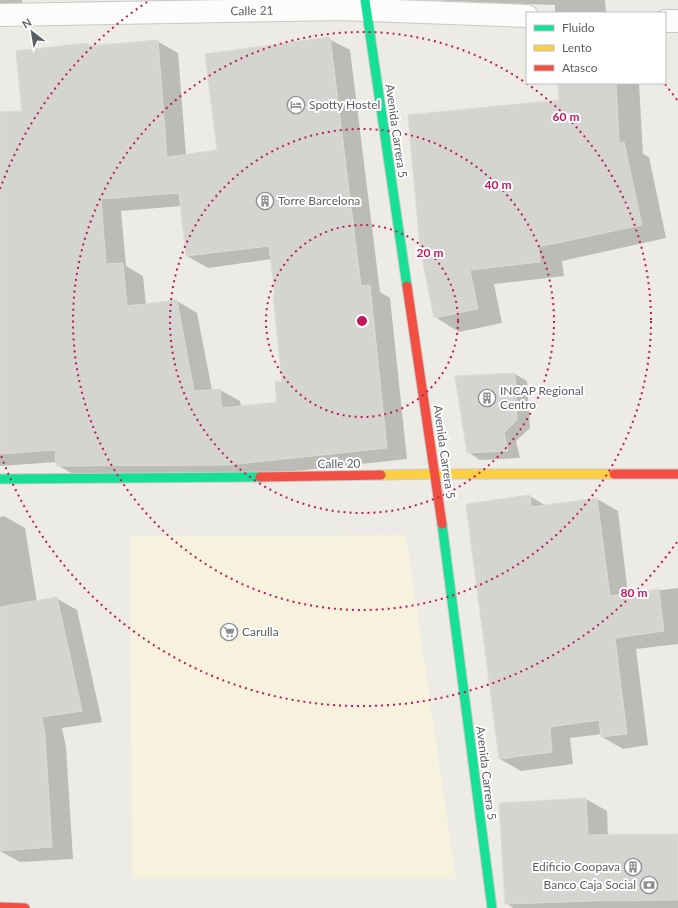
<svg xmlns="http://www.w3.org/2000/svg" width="678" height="908" font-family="Lato,sans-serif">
	<rect width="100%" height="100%" fill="#ecebe5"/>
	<polygon fill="#f6f2dd" points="406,535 456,879 132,879 130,536"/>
	<g fill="#0003" fill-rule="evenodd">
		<polygon points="0,0 22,0 22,8 0,10"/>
		<polygon points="426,0 605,0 606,13 555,13 555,5"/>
		<path d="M329,39L350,50L380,292L390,298L407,459L249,476L78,477L57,465V462L0,466V113L24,112L88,44L93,47L157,41L178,53L186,155L218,151ZM181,206L187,256L208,268L272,259L284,383L278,403L241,407L240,401L220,390H212L197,313L177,301L146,305L143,276L126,266L121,211Z"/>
		<polygon points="559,83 639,83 643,154 649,157 666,238 562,261 564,276 494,284 502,323 459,332 435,317 560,101"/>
		<polygon points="515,374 527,381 530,428 516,441 520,458 480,460 468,452"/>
		<polygon points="530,496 546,506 597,499 618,511 628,594 678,588 678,644 636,649 648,745 623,749 602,737 602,734 570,738 573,764 521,771 500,759"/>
		<polygon points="4,516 25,528 37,602 56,598 77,610 102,722 62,728 66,747 73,859 20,862 0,851 0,517"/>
		<polygon points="586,799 607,811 608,836 678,835 678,908 513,908 506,903"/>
	</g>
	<g fill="#d4d4d0" stroke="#dcdad4" fill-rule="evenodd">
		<path d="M330,37L361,286L370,285L387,448L228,465L56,466L55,450L0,454V112L22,111L16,51L88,43L89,46L158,40L167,157L217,150L205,54ZM179,193L186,256L269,246L275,295H273L282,382H275L277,402L222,408L220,389L194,391L177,300L127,306L123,263L106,264L101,199Z"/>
		<polygon points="558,83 616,83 619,143 624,142 642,225 538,247 540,262 470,270 478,309 434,318 420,248 408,115 559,100"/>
		<polygon points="515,373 517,420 504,433 508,451 467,453 455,376"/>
		<polygon points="530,495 531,507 597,498 610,596 659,589 664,631 615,638 627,734 601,737 599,720 550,727 552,752 499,759 466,504"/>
		<polygon points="57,597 82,711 42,717 45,735 52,847 0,851 0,607"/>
		<polygon points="586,798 588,835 678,834 678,900 589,901 505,904 499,803"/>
	</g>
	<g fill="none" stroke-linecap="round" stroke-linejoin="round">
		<defs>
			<g id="street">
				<polyline points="0,15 341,9 527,16"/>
				<polyline points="665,21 678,21"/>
			</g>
			<g id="fast">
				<polyline points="365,0 407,286"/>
				<polyline points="0,479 260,477"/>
				<polyline points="442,524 492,908"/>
			</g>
			<polyline id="slow" points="381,475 435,474 614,474"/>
			<g id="jam">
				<polyline points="407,286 442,524"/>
				<polyline points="614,474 678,474"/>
				<polyline points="260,477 381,475"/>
				<polyline points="0,907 25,908"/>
			</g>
		</defs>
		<use href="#street" stroke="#c8c9c8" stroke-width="24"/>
		<use href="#fast" stroke="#c9cac9" stroke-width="11"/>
		<use href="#slow" stroke="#c9cac9" stroke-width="11"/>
		<use href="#jam" stroke="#c9cac9" stroke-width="11"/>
		<use href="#street" stroke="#fcfcfb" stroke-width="22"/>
		<use href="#fast" stroke="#16e098" stroke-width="9"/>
		<use href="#slow" stroke="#ffcf43" stroke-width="9"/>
		<use href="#jam" stroke="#f24e42" stroke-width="9"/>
	</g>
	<g fill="none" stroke="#c2185b" stroke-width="2" stroke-dasharray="2 4">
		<circle cx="362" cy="321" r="96"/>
		<circle cx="362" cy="321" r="192"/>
		<circle cx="362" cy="321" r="289"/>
		<path d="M677 542A385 385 0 0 1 0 453M0 189A385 385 0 0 1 147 2M665 84A385 385 0 0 1 677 100"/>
	</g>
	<defs>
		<symbol id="hotel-ring" viewBox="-11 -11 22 22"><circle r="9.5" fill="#fff" stroke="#8d9092" stroke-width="1.5"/><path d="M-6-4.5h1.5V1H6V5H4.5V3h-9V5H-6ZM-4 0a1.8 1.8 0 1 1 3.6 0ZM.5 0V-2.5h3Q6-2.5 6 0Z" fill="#8d9092"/></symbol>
		<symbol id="building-ring" viewBox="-11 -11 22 22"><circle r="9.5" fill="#fff" stroke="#8d9092" stroke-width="1.5"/><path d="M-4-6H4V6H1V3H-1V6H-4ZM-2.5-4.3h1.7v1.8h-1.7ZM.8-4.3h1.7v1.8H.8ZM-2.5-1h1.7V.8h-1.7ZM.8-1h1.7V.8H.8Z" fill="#8d9092"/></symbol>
		<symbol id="supermarket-ring" viewBox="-11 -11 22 22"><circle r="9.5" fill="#fff" stroke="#8d9092" stroke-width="1.5"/><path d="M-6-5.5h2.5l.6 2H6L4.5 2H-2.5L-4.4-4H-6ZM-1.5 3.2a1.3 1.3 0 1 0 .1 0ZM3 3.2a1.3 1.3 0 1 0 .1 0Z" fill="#8d9092"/></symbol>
		<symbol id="bank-ring" viewBox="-11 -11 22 22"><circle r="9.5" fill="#fff" stroke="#8d9092" stroke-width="1.5"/><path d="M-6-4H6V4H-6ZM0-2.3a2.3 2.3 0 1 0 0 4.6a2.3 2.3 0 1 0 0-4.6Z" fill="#8d9092"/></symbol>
	</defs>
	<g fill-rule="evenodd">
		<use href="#hotel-ring" x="286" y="95" width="20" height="20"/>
		<use href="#building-ring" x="255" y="191" width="20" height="20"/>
		<use href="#building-ring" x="477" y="388" width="20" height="20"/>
		<use href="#supermarket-ring" x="219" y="622" width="20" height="20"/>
		<use href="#building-ring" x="623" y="857" width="20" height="20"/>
		<use href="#bank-ring" x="639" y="875" width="20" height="20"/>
	</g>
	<g text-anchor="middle" stroke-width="4" stroke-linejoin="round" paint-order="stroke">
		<g font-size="12" fill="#5a5f65" stroke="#fff">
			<text transform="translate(252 11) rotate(-1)" y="4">Calle 21</text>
			<text transform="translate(396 131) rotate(82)" y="4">Avenida Carrera 5</text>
			<text transform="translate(444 452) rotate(82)" y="4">Avenida Carrera 5</text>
			<text transform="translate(339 464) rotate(-1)" y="4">Calle 20</text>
			<text transform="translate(486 773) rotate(83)" y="4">Avenida Carrera 5</text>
		</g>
		<g font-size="12" fill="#5a5f65" stroke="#fff" text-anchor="start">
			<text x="309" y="109">Spotty Hostel</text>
			<text x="278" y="205">Torre Barcelona</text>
			<text x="500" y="395">INCAP Regional<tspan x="500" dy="14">Centro</tspan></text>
			<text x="242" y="636">Carulla</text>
			<text x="620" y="871" text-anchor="end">Edificio Coopava</text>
			<text x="636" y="889" text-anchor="end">Banco Caja Social</text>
		</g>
	</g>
	<circle cx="362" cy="321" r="6" fill="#c2185b" stroke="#fff" stroke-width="2"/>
	<g font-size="12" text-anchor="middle" font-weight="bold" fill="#c2185b" stroke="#fff" stroke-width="4" stroke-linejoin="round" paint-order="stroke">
		<text x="566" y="121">60 m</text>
		<text x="498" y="189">40 m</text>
		<text x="430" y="257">20 m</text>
		<text x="634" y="597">80 m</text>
	</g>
	<rect x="526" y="12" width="140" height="72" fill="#ffffff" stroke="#bdbfc1"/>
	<rect x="534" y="25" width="20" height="6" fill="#16e098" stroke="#bdbfc1"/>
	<text x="562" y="32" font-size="12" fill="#5a5f65">Fluido</text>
	<rect x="534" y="45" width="20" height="6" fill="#ffcf43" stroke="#bdbfc1"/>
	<text x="562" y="52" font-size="12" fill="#5a5f65">Lento</text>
	<rect x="534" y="65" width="20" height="6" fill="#f24e42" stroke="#bdbfc1"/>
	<text x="562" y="72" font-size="12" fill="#5a5f65">Atasco</text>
	<g transform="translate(32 32) rotate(329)" stroke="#ffffff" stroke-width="3" paint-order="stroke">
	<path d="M0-3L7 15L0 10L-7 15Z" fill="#5a5f65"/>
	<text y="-6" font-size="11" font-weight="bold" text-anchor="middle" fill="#5a5f65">N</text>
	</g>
</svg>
